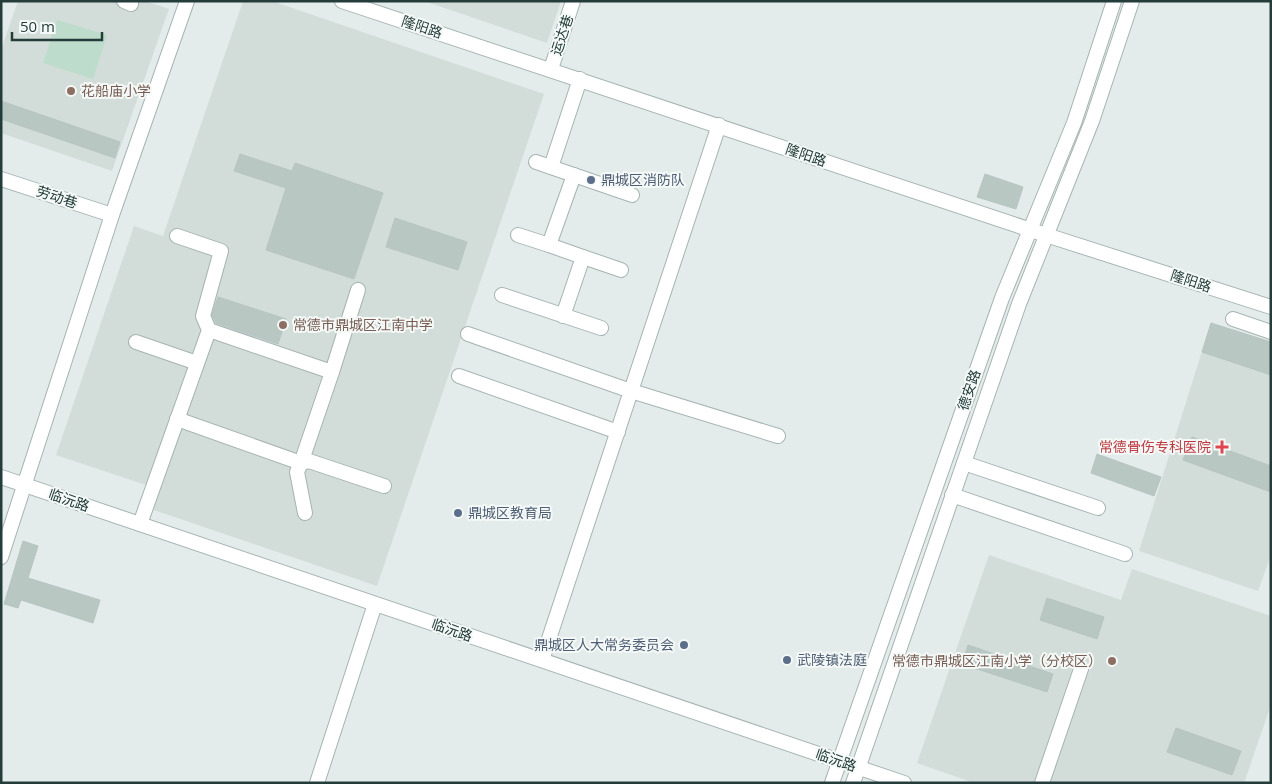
<svg xmlns="http://www.w3.org/2000/svg" width="1272" height="784" font-family="'Open Sans','Noto Sans SC',sans-serif">
	<rect width="100%" height="100%" fill="#e3ecea"/>
	<g fill="#d2dcd9">
		<polygon points="18,1 145,1 169,9 112,171 1,133 1,50"/>
		<polygon points="243,1 272,1 544,94 377,586 148,508 155,488 56,455 134,226 163,236"/>
		<polygon points="424,1 561,1 547,43"/>
		<polygon points="1211,323 1271,342 1271,555 1258,591 1139,551"/>
		<polygon points="989,555 1121,600 1132,569 1271,616 1271,705 1244,783 974,783 917,763"/>
	</g>
	<polygon fill="#bedccb" points="57,20 107,35 93,79 43,63"/>
	<g fill="#b9c7c3" stroke="#b6c5c2">
		<polygon points="1,101 120,142 115,158 1,119"/>
		<polygon points="240,154 292,171 295,163 383,193 354,279 266,250 286,188 234,171"/>
		<polygon points="985,174 1023,187 1016,209 977,197"/>
		<polygon points="395,218 467,242 458,270 386,247"/>
		<polygon points="218,297 286,319 278,344 216,323 212,315"/>
		<polygon points="1211,323 1271,342 1271,375 1202,352"/>
		<polygon points="1192,437 1271,466 1271,492 1183,460"/>
		<polygon points="1097,454 1161,477 1154,496 1091,473"/>
		<polygon points="23,541 38,546 28,578 100,600 93,623 21,600 18,608 4,604"/>
		<polygon points="1047,598 1104,617 1097,639 1040,620"/>
		<polygon points="968,645 1053,674 1047,692 962,664"/>
		<polygon points="1176,728 1241,751 1232,775 1167,752"/>
	</g>
	<g fill="none" stroke-linecap="round" stroke-linejoin="round">
		<defs>
			<g id="minor">
				<polyline points="124,1 131,4"/>
				<polyline points="342,1 1046,235 1271,307"/>
				<polyline points="551,69 573,1"/>
				<polyline points="536,162 632,195"/>
				<polyline points="551,167 580,79"/>
				<polyline points="1,179 112,215"/>
				<polyline points="518,235 549,245"/>
				<polyline points="583,257 621,270"/>
				<polyline points="502,295 601,328"/>
				<polyline points="563,316 583,257 549,245 574,175"/>
				<polyline points="1233,319 1271,332"/>
				<polyline points="468,334 631,391 778,436"/>
				<polyline points="136,342 197,363"/>
				<polyline points="332,372 358,290"/>
				<polyline points="459,376 618,432"/>
				<polyline points="177,419 301,463 332,372 209,330"/>
				<polyline points="964,463 1098,508"/>
				<polyline points="1,477 904,783"/>
				<polyline points="952,495 1125,554"/>
				<polyline points="305,513 297,472 301,463 309,461 384,486"/>
				<polyline points="140,524 209,330 203,316 221,251 177,236"/>
				<polyline points="1,557 112,215 187,1"/>
				<polyline points="542,660 719,125"/>
				<polyline points="317,783 375,604"/>
				<polyline points="832,783 1002,298 1074,123 1114,1"/>
				<polyline points="853,783 1019,304 1092,121 1132,1"/>
				<polyline points="1042,783 1081,669"/>
			</g>
		</defs>
		<use href="#minor" stroke="#a6b4b2" stroke-width="16"/>
		<use href="#minor" stroke="#fff" stroke-width="14"/>
	</g>
	<g fill="#8d6e63" stroke="#f4f9f7" stroke-width="2">
		<circle cx="71" cy="91" r="5"/>
		<circle cx="283" cy="325" r="5"/>
		<circle cx="1112" cy="661" r="5"/>
	</g>
	<g fill="#5c6f8a" stroke="#f4f9f7" stroke-width="2">
		<circle cx="591" cy="180" r="5"/>
		<circle cx="458" cy="513" r="5"/>
		<circle cx="684" cy="645" r="5"/>
		<circle cx="787" cy="660" r="5"/>
	</g>
	<path fill="#e0444e" stroke="#f4f9f7" stroke-width="2" d="M1219.5 439.5h5v5h5v5h-5v5h-5v-5h-5v-5h5z"/>
	<g text-anchor="middle" stroke-width="4" stroke-linejoin="round" paint-order="stroke">
		<g font-size="14" fill="#243d3a" stroke="#f4f9f7">
			<text transform="translate(422 27) rotate(18)" y="5">隆阳路</text>
			<text transform="translate(562 35) rotate(-72)" y="5">运达巷</text>
			<text transform="translate(806 155) rotate(19)" y="5">隆阳路</text>
			<text transform="translate(57 197) rotate(18)" y="5">劳动巷</text>
			<text transform="translate(1191 281) rotate(18)" y="5">隆阳路</text>
			<text transform="translate(969 390) rotate(-71)" y="5">德安路</text>
			<text transform="translate(69 500) rotate(19)" y="5">临沅路</text>
			<text transform="translate(452 630) rotate(19)" y="5">临沅路</text>
			<text transform="translate(836 760) rotate(19)" y="5">临沅路</text>
		</g>
		<g font-size="14" fill="#785e54" stroke="#f4f9f7" text-anchor="start">
			<text x="81" y="96">花船庙小学</text>
			<text x="293" y="330">常德市鼎城区江南中学</text>
			<text x="1102" y="666" text-anchor="end">常德市鼎城区江南小学（分校区）</text>
		</g>
		<g font-size="14" fill="#4e5e75" stroke="#f4f9f7" text-anchor="start">
			<text x="601" y="185">鼎城区消防队</text>
			<text x="468" y="518">鼎城区教育局</text>
			<text x="674" y="650" text-anchor="end">鼎城区人大常务委员会</text>
			<text x="797" y="665">武陵镇法庭</text>
		</g>
		<g font-size="14" fill="#be3a42" stroke="#f4f9f7" text-anchor="end">
			<text x="1211" y="452">常德骨伤专科医院</text>
		</g>
	</g>
	<rect width="1272" height="784" fill="none" stroke="#243d3a" stroke-width="5"/>
	<path d="M12 32v8h90v-8" fill="none" stroke="#243d3a" stroke-width="2.5"/>
	<text x="20" y="32" font-size="15" fill="#243d3a" stroke="#f4f9f7" stroke-width="4" paint-order="stroke">50 m</text>
</svg>
